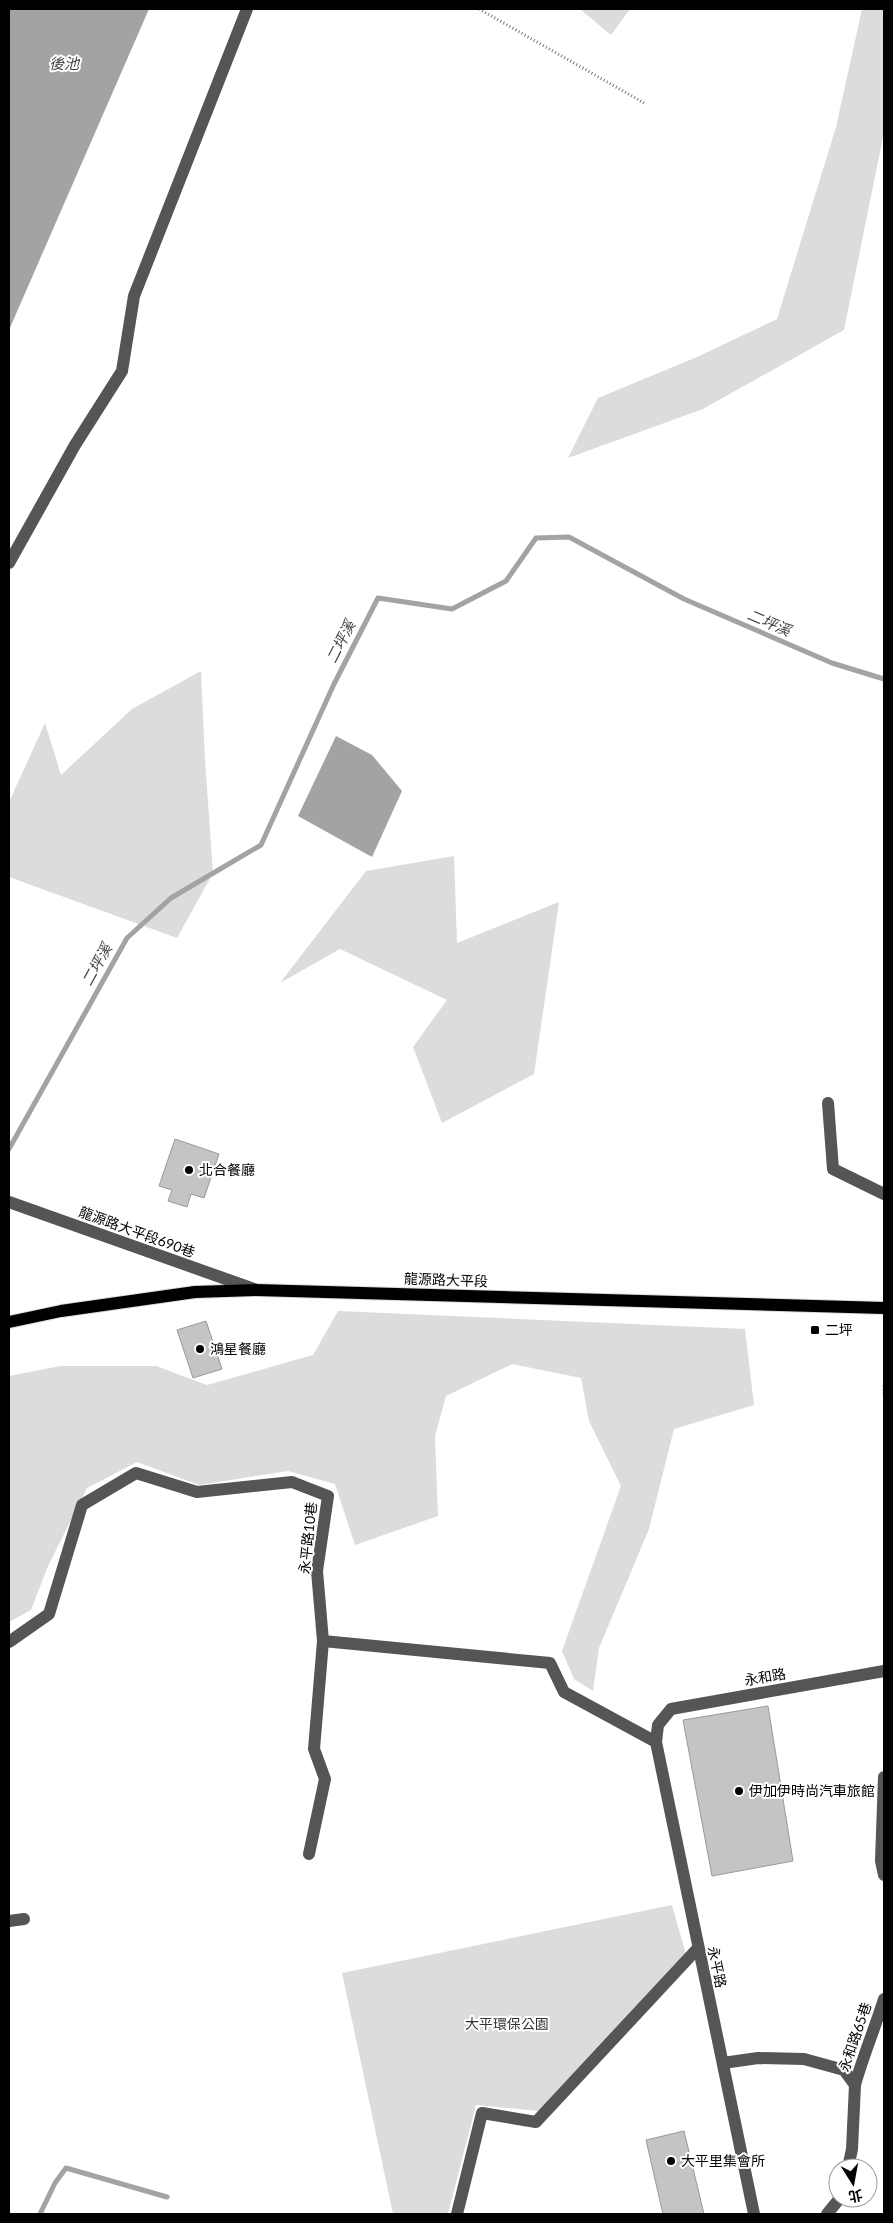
<svg xmlns="http://www.w3.org/2000/svg" width="893" height="2223" font-family="Lato,'Noto Sans TC',sans-serif">
	<rect width="100%" height="100%" fill="#fff"/>
	<g fill="#dcdcdc">
		<polygon points="580,9 630,9 611,35"/>
		<polygon points="862,9 884,9 884,132 844,330 703,409 568,458 598,398 697,357 777,319 836,127"/>
		<polygon points="201,671 205,760 213,873 177,938 9,877 9,802 45,723 61,775 132,709"/>
		<polygon points="454,856 457,943 559,902 534,1074 442,1123 413,1047 447,1000 340,949 280,983 366,871"/>
		<polygon points="338,1311 745,1329 754,1405 674,1429 649,1529 599,1648 593,1691 574,1679 562,1651 621,1486 589,1421 581,1378 512,1364 446,1396 435,1436 438,1516 355,1545 335,1484 288,1471 199,1485 137,1462 87,1488 48,1566 31,1610 9,1622 9,1376 60,1366 156,1366 207,1385 313,1355"/>
		<polygon points="672,1905 687,1958 539,2111 476,2105 448,2214 393,2214 342,1973"/>
	</g>
	<g fill="#a3a3a3">
		<polygon points="9,9 149,9 9,330"/>
		<polygon points="336,736 372,755 402,791 372,857 298,816"/>
	</g>
	<g fill="none" stroke-linecap="round" stroke-linejoin="round">
		<g stroke="#a3a3a3" stroke-width="5">
			<polyline points="9,1149 127,938 171,898 261,845 334,684 378,598 452,609 506,581 536,538 569,537 684,599 832,663 884,679"/>
			<polyline points="40,2214 55,2183 66,2168 167,2197"/>
		</g>
	</g>
	<g fill="#c4c4c4" stroke="#999">
		<polygon points="175,1139 219,1154 204,1198 191,1194 187,1207 168,1201 172,1190 159,1186"/>
		<polygon points="206,1321 222,1369 193,1378 177,1330"/>
		<polygon points="768,1706 793,1861 712,1876 683,1720"/>
		<polygon points="684,2131 704,2214 663,2214 646,2140"/>
	</g>
	<g fill="none" stroke-linecap="round" stroke-linejoin="round">
		<defs>
			<polyline id="major" points="9,1322 61,1311 195,1292 256,1290 884,1308"/>
		</defs>
		<use href="#major" stroke="#dbdbdb" stroke-width="14"/>
		<g stroke="#777" stroke-width="3" stroke-dasharray="1 2.5" stroke-linecap="butt">
			<polyline points="479,9 646,104"/>
			<polyline points="884,1386 884,1395"/>
		</g>
		<g stroke="#555" stroke-width="12">
			<polyline points="9,563 75,445 122,371 134,296 247,9"/>
			<polyline points="828,1103 833,1169 884,1194"/>
			<polyline points="9,1202 254,1289"/>
			<polyline points="9,1642 49,1614 82,1505 136,1473 197,1492 292,1482 328,1496 317,1571 323,1641 550,1663 564,1692 656,1742"/>
			<polyline points="884,1777 881,1861 884,1875"/>
			<polyline points="309,1854 325,1779 314,1749 323,1641"/>
			<polyline points="9,1921 24,1919"/>
			<polyline points="723,2063 758,2058 804,2059 844,2070 855,2085 852,2149 848,2168"/>
			<path d="M855,2085C863,2056 875,2028 884,1999"/>
			<polyline points="457,2214 482,2113 536,2122 698,1948"/>
			<polyline points="754,2214 656,1742 658,1725 671,1709 884,1671"/>
			<polyline points="827,2214 840,2198"/>
		</g>
		<use href="#major" stroke="#000" stroke-width="12"/>
	</g>
	<g fill="#000" stroke="#fff" stroke-width="2">
		<circle cx="189" cy="1170" r="5"/>
		<rect x="810" y="1325" width="10" height="10" rx="2.5"/>
		<circle cx="200" cy="1349" r="5"/>
		<circle cx="739" cy="1791" r="5"/>
		<circle cx="671" cy="2161" r="5"/>
	</g>
	<g text-anchor="middle" stroke-width="4" stroke-linejoin="round" paint-order="stroke">
		<g font-size="14" fill="#000" stroke="#fff" text-anchor="start">
			<text x="199" y="1175">北合餐廳</text>
			<text x="825" y="1335">二坪</text>
			<text x="210" y="1354">鴻星餐廳</text>
			<text x="749" y="1796">伊加伊時尚汽車旅館</text>
			<text x="681" y="2166">大平里集會所</text>
		</g>
		<g font-size="14" fill="#000" stroke="#fff">
			<text transform="translate(137 1232) rotate(20)" y="5">龍源路大平段690巷</text>
			<text transform="translate(446 1280) rotate(2)" y="5">龍源路大平段</text>
			<text transform="translate(308 1538) rotate(-84)" y="5">永平路10巷</text>
			<text transform="translate(765 1677) rotate(-10)" y="5">永和路</text>
			<text transform="translate(717 1967) rotate(78)" y="5">永平路</text>
			<text transform="translate(855 2037) rotate(-71)" y="5">永和路65巷</text>
		</g>
		<g font-size="14" fill="#333" stroke="#fff">
			<text x="507" y="2029">大平環保公園</text>
		</g>
		<g font-size="15" font-style="italic" fill="#444" stroke="#fff">
			<text x="64" y="69">後池</text>
			<text transform="translate(769 623) rotate(23)" y="5">二坪溪</text>
			<text transform="translate(341 642) rotate(-63)" y="5">二坪溪</text>
			<text transform="translate(97 965) rotate(-61)" y="5">二坪溪</text>
		</g>
	</g>
	<rect width="893" height="2223" fill="none" stroke="#000000" stroke-width="20"/>
	<g transform="translate(853 2183) rotate(169)"><circle r="24" fill="#ffffff" stroke="#999999"/>
	<path d="M0-4L9 19L0 12L-9 19Z" fill="#000000"/>
	<text y="-8" font-size="14" font-weight="bold" text-anchor="middle" fill="#000000">北</text>
	</g>
</svg>
